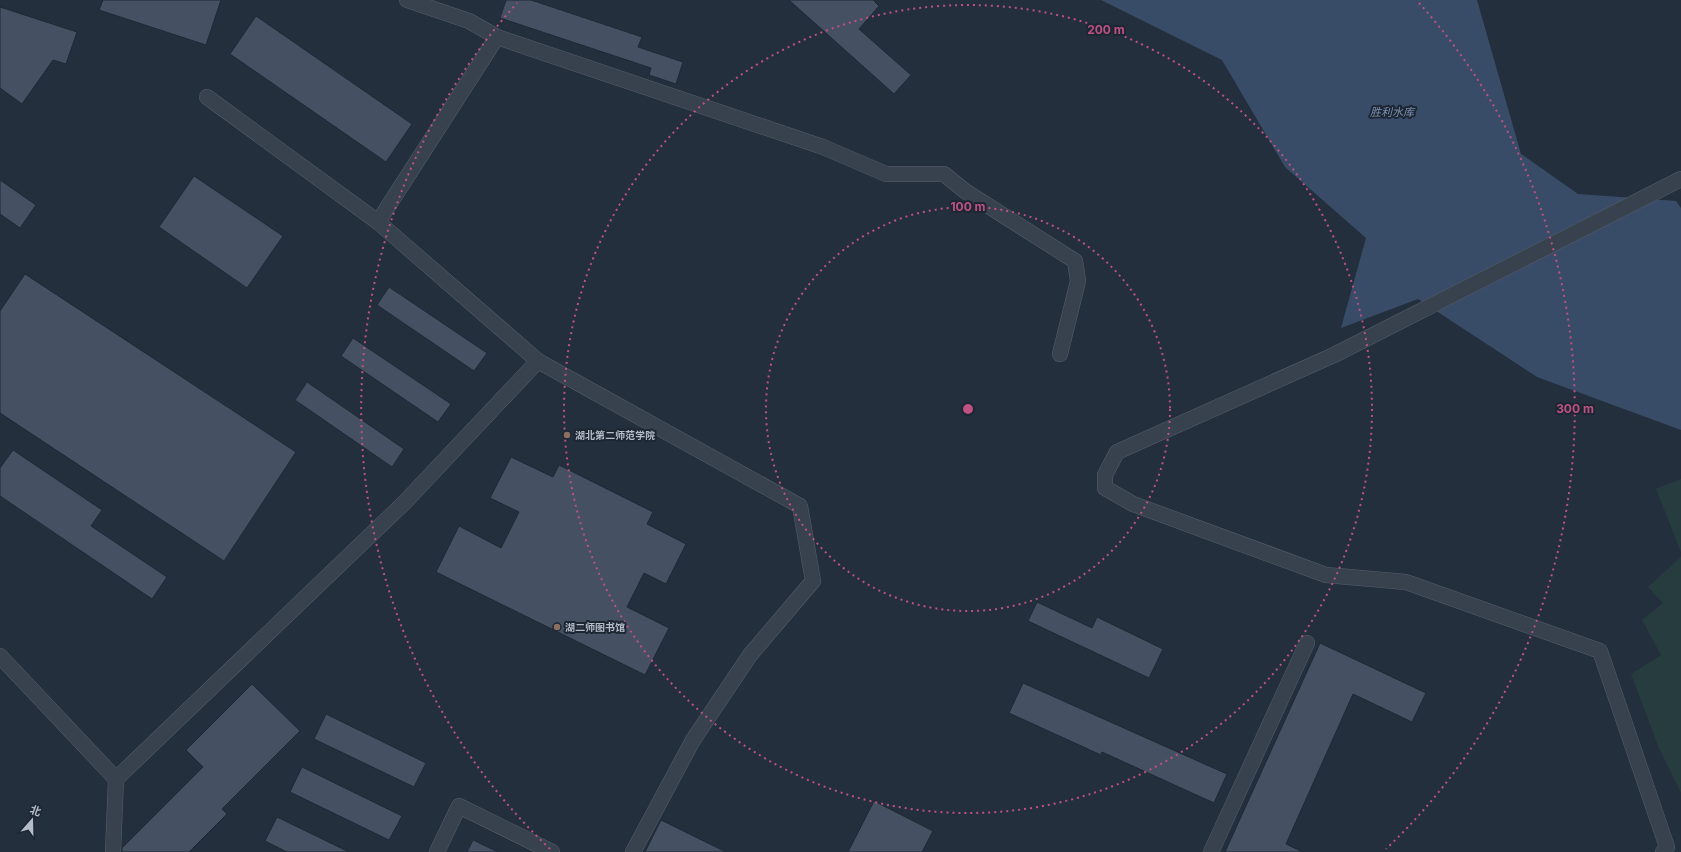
<svg xmlns="http://www.w3.org/2000/svg" width="1681" height="852" font-family="Inter,'Noto Sans SC',sans-serif">
	<rect width="100%" height="100%" fill="#242f3e"/>
	<g fill="#263c3f">
		<polygon points="1681,479 1681,552 1656,489"/>
		<polygon points="1681,557 1681,793 1658,746 1631,674 1661,655 1642,620 1663,603 1648,587"/>
	</g>
	<polygon fill="#394c67" points="1101,0 1477,0 1521,154 1578,194 1676,201 1681,208 1681,430 1537,377 1418,299 1341,328 1366,238 1285,167 1222,60"/>
	<g fill="#455162" stroke="#1f2835">
		<polygon points="103,0 221,0 206,45 99,10"/>
		<polygon points="506,0 531,0 642,37 638,47 683,62 676,84 649,75 651,68 500,18"/>
		<polygon points="789,0 873,0 879,6 859,29 911,75 894,94"/>
		<polygon points="0,7 77,32 66,64 53,60 22,104 0,88"/>
		<polygon points="256,16 412,124 386,162 230,54"/>
		<polygon points="194,176 283,236 247,288 159,227"/>
		<polygon points="0,180 36,205 20,228 0,214"/>
		<polygon points="25,274 296,452 224,561 0,413 0,311"/>
		<polygon points="389,287 487,353 474,371 377,305"/>
		<polygon points="353,338 451,404 438,422 341,356"/>
		<polygon points="307,382 404,449 392,467 295,400"/>
		<polygon points="13,450 102,510 91,526 167,577 152,599 0,496 0,468"/>
		<polygon points="511,457 553,477 559,465 653,512 647,524 686,544 666,584 644,573 627,607 669,628 645,675 436,572 459,526 501,548 519,512 490,498"/>
		<polygon points="1037,602 1092,628 1097,617 1163,649 1149,678 1028,621"/>
		<polygon points="1320,643 1426,693 1412,722 1353,694 1286,844 1303,852 1225,852"/>
		<polygon points="1023,683 1227,774 1214,803 1102,752 1101,755 1009,713"/>
		<polygon points="252,684 300,731 222,809 227,814 189,852 122,852 122,848 203,767 186,750"/>
		<polygon points="326,714 426,763 414,787 314,739"/>
		<polygon points="302,767 402,816 389,840 290,792"/>
		<polygon points="874,801 933,831 922,852 848,852"/>
		<polygon points="277,817 349,852 287,852 265,841"/>
		<polygon points="661,820 726,852 645,852"/>
		<polygon points="473,840 498,852 467,852"/>
	</g>
	<g fill="none" stroke-linecap="round" stroke-linejoin="round">
		<defs>
			<g id="minor">
				<polyline points="497,37 823,147 886,174 944,174 965,191 1075,261 1078,281 1060,354"/>
				<polyline points="207,97 378,222"/>
				<polyline points="538,361 800,506 813,581 750,655 693,740 633,852"/>
				<polyline points="0,656 116,779 113,852"/>
				<polyline points="116,779 405,502 538,361 378,222 497,37 469,21 407,0"/>
				<polyline points="437,852 459,806 552,852"/>
				<polyline points="1211,852 1307,643"/>
				<polyline points="1663,852 1667,847 1600,651 1406,582 1326,575 1133,504 1105,488 1105,475 1117,452 1334,355 1681,179"/>
			</g>
		</defs>
		<use href="#minor" stroke="#565f6c" stroke-width="16"/>
		<use href="#minor" stroke="#38414e" stroke-width="15"/>
	</g>
	<g fill="none" stroke="#bd5182" stroke-width="2" stroke-dasharray="2 4">
		<circle cx="968" cy="409" r="202"/>
		<circle cx="968" cy="409" r="404"/>
		<path d="M550 849A607 607 0 0 1 517 3M1419 3A607 607 0 0 1 1386 849"/>
	</g>
	<g fill="#8d6e63" stroke="#1d2633" stroke-width="1.5">
		<circle cx="567" cy="435" r="4"/>
		<circle cx="557" cy="627" r="4"/>
	</g>
	<g text-anchor="middle" stroke-width="4" stroke-linejoin="round" paint-order="stroke">
		<g font-size="10" font-weight="bold" fill="#b4bcc9" stroke="#1d2633" text-anchor="start">
			<text x="575" y="439">湖北第二师范学院</text>
			<text x="565" y="631">湖二师图书馆</text>
		</g>
		<g font-size="11" font-style="italic" fill="#7c92b1" stroke="#1d2633">
			<text x="1392" y="116">胜利水库</text>
		</g>
	</g>
	<circle cx="968" cy="409" r="6" fill="#bd5182" stroke="#1d2633" stroke-width="2"/>
	<g font-size="12" text-anchor="middle" font-weight="bold" fill="#bd5182" stroke="#1d2633" stroke-width="4" stroke-linejoin="round" paint-order="stroke">
		<text x="1106" y="34">200 m</text>
		<text x="968" y="211">100 m</text>
		<text x="1575" y="413">300 m</text>
	</g>
	<g transform="translate(32 820) rotate(20)" stroke="#1d2633" stroke-width="3" paint-order="stroke">
	<path d="M0-3L7 15L0 10L-7 15Z" fill="#b4bcc9"/>
	<text y="-6" font-size="11" font-weight="bold" text-anchor="middle" fill="#b4bcc9">北</text>
	</g>
</svg>
